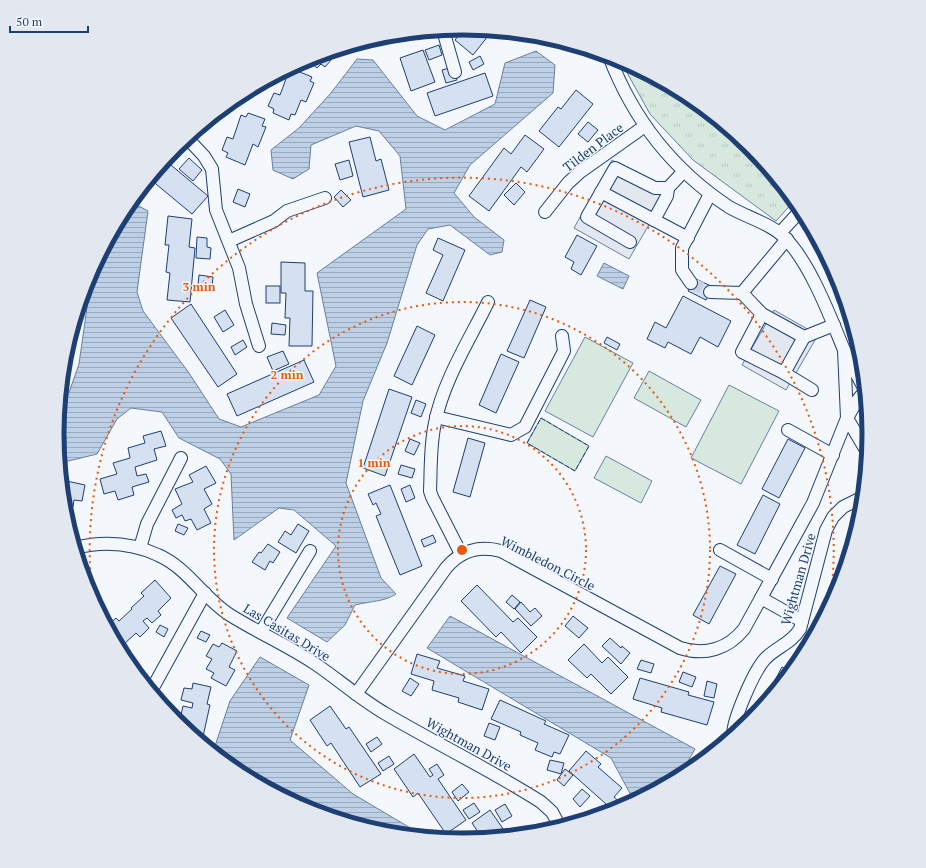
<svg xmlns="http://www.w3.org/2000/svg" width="926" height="868" font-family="'PT Serif',serif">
	<defs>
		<pattern id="park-tufts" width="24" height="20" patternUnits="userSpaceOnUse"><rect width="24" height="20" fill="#d7e8df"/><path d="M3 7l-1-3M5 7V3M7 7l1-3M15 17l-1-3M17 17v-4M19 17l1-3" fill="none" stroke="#b8c8c3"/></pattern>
		<pattern id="water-rules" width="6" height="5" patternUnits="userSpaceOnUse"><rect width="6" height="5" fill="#bed0e5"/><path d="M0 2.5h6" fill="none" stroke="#9aaabe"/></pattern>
	</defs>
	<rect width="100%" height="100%" fill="#f4f7fb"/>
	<g fill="#d7e8df" stroke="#687fa3">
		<polygon points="585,337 633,363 593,437 545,411"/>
		<polygon points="649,371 701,400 686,427 634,398"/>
		<polygon points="729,385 779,411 741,484 691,458"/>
		<polygon points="541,418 589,446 575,471 527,443"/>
		<polygon points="606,456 652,481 641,503 594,478"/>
	</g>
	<polygon fill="url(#park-tufts)" stroke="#687fa3" points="620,60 689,97 750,147 794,201 776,221 693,160 650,114"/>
	<g fill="#e3e8f0" stroke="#687fa3">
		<polygon points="612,160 668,192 629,259 574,228"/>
		<polygon points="774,310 818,335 786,390 742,365"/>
	</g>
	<g fill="url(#water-rules)" stroke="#687fa3">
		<path d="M536,51L555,65L553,93L470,165L454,193L474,217L504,240L502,252L490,255L450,225L428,229L417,245L387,343L363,401L346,483L381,578L396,594C384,602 370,601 355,605L345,625L327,642L287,618L336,546L294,510L279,508L234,540L231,474L220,459L179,438L162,412L131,408L117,419L97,454L60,463L57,434L58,424L79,364L91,279L89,276L126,208L131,202L148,211L137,292L143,311L189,373L219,419L241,427L319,395L336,366L317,273L406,209L400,156L379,131L356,126L311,145L309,169L293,179L273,170L271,150L299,128L331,93L357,59L373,60L417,116L445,130L495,104L505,63Z"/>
		<polygon points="604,263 629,276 623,289 597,276"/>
		<polygon points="450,616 695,749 679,777 634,801 611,758 427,648"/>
		<polygon points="260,657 309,685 290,740 353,794 424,836 384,832 320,813 213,752 230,701"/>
	</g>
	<g fill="#d5e0f0" stroke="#1d3f73">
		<polygon points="464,28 492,31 473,55 455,40"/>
		<polygon points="548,38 571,44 568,50"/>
		<polygon points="439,45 442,55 429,60 425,50"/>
		<polygon points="337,50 338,52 325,67 321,64 317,68 307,59"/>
		<polygon points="423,50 435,82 411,91 400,58"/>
		<polygon points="480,56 484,64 473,70 469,62"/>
		<polygon points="453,67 457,80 446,83 442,70"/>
		<polygon points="290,68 312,77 310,81 314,83 306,102 301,100 295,115 291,114 289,120 273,113 274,109 268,106 274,93 280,95"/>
		<polygon points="485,73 493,96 435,116 427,93"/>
		<polygon points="576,90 593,104 559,147 539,131 558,107 561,109"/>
		<polygon points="248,113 265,119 262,126 266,127 258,147 253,144 245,165 226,157 228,153 222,150 227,137 233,139 241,115 246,117"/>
		<polygon points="588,122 598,130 588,142 578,134"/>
		<polygon points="525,135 544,149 527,172 521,167 489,211 469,196 504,148 511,154"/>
		<polygon points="370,137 376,161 381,159 389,190 363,197 349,142"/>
		<polygon points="189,158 202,170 193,181 179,169"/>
		<polygon points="165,160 208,196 192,214 150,179"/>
		<polygon points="349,160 353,176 340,180 335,164"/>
		<polygon points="516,183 525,192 514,205 504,195"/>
		<polygon points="238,189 250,194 245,207 233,202"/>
		<polygon points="341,190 351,200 343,207 334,197"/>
		<polygon points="168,216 192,219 189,247 195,248 190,302 167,300 170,273 166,272 169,245 165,245"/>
		<polygon points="577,235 597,246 581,275 571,269 574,262 565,257"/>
		<polygon points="197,237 207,238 207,247 211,248 210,259 196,258"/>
		<polygon points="438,238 465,250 443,301 426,293 443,255 433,250"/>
		<polygon points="281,262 305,263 305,291 313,291 312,346 289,346 290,318 285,318 286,293 281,293"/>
		<polygon points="199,275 213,277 212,287 198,285"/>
		<polygon points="694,278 713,287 706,300 688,291"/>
		<rect x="266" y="286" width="14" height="17"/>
		<polygon points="683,296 731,321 718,347 700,337 691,354 668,342 665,348 647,339 655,322 666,328"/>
		<polygon points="530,300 546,307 524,358 507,351"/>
		<polygon points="191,304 237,374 218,387 171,318"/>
		<polygon points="225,310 234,325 223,332 214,317"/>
		<polygon points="272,323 286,325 285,335 271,334"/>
		<polygon points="417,326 435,335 412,385 394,376"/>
		<polygon points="607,337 620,344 617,350 604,343"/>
		<polygon points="243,340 247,347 235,355 231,347"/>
		<polygon points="283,351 289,364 273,371 267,357"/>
		<polygon points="501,354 519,362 496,413 479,405"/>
		<polygon points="304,360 314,382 237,416 227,394"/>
		<polygon points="389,389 412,397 385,476 363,468"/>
		<polygon points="416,400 426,404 421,417 411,413"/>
		<polygon points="161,431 166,446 154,449 157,460 135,467 137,476 146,474 149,482 132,487 134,495 118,500 115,491 104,494 100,479 117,474 113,463 130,458 128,448 145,443 143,436"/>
		<polygon points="468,438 485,443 470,497 453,492"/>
		<polygon points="410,439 420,443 414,455 405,451"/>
		<polygon points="788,439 805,448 779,498 762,489"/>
		<polygon points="401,465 415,469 412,478 398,474"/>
		<polygon points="206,466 216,483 204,489 212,504 204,509 211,523 197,530 191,519 185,521 182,515 176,518 172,510 182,504 175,489 193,482 189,475"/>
		<polygon points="62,480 85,485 82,501 74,500 73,507 64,505"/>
		<polygon points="390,485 422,566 400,575 376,516 381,514 376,503 373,505 368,494"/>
		<polygon points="410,485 415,498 406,502 401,489"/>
		<polygon points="763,495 780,504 755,554 737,545"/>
		<polygon points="65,513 72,514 70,523 68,522"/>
		<polygon points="178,524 188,528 184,535 175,531"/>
		<polygon points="298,524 309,531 296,553 278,542 285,531 291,535"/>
		<polygon points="433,535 436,542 424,547 421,540"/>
		<polygon points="846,543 852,545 837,592 831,590"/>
		<polygon points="268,544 280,552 273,563 270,561 265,570 252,562 259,552 261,553"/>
		<polygon points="720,566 736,574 709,624 693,615"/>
		<polygon points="155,580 171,598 158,611 161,615 152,623 147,618 143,621 149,628 140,637 136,633 123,645 118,640 116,642 107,626 116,618 119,621 132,609 131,608 144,596 141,593"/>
		<polygon points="477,585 513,622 518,618 537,637 521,653 501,632 496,637 461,601"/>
		<polygon points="512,595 520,602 514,609 506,602"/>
		<polygon points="521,602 530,612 535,608 542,616 531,626 515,609"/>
		<polygon points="573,616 588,628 579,638 565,626"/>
		<polygon points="160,625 168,629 164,637 156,632"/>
		<polygon points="201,631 210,635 206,642 197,638"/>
		<polygon points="610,638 621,648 622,646 630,653 621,664 602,646"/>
		<polygon points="222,643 237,651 229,667 235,670 226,686 211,678 214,673 206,669 212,659 206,656 213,644 219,647"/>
		<polygon points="584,644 602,663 608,657 628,677 611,694 591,674 587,678 568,660"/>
		<polygon points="801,649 806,650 799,662"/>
		<polygon points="417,654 440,661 437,668 465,676 463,681 489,689 482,710 458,702 459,698 432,690 434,681 411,674"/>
		<polygon points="641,660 654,664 651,673 637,669"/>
		<polygon points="782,667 791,671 760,708"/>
		<polygon points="683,672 696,677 692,687 679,682"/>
		<polygon points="410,678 419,684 411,696 402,691"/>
		<polygon points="640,678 689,692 688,695 714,702 707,725 661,712 662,708 633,699"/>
		<polygon points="707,681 717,684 714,698 704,696"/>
		<polygon points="193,683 211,687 207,704 210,705 202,741 179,724 183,706 192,708 193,703 181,700 184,688 192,689"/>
		<polygon points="500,700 546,721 544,724 569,735 560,754 554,752 552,757 535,750 538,743 520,735 521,732 491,719"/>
		<polygon points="330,706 346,729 349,727 381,774 360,787 331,743 327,746 310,720"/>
		<polygon points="489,723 500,727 495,740 484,736"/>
		<polygon points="377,737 382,744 371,752 366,744"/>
		<polygon points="586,751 601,764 598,767 622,788 614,797 624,806 599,815 597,814 606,804 569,771"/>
		<polygon points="414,754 430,777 433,775 429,769 437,764 444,775 438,779 466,820 446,834 418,793 413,797 394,769"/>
		<polygon points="389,756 394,764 383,771 378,763"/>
		<polygon points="550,760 564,763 561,774 547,770"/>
		<polygon points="565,769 573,775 564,786 557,780"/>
		<polygon points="462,784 469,792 458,801 452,792"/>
		<polygon points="582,789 590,796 580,807 573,799"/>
		<polygon points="474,803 480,812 469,819 463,810"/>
		<polygon points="505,804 512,816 502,822 495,810"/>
		<polygon points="490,810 508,836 482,838 472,823"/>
	</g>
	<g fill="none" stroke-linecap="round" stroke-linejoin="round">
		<polyline stroke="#c9d2e0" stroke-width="12" stroke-dasharray="12 6" stroke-linecap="butt" points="691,283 710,292"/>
		<defs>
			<g id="minor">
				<polyline points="443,30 455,72"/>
				<path d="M609,56C633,119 673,170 729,207C746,217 772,224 785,238C810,263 830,316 844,350"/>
				<polyline points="187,138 204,156 212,169 216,210 239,268 246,304 259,346"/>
				<polyline points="601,192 688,238"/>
				<polyline points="545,212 568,183 580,172 645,126"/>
				<polyline points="654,220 667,196 668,188"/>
				<polyline points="780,233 801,210"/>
				<polyline points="229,241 274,221 287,211 325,198"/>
				<polyline points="630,242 587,217 615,168 655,188 668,188 684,171"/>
				<polyline points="691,283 682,270 682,248 710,194"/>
				<polyline points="710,292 742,293 787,239"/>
				<polyline points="742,293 762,314 804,337 834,325"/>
				<polyline points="762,314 742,352 784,373 804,337"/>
				<polyline points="784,373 812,390"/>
				<polyline points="865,390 844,350 847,418 867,452"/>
				<polyline points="436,417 511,435 525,427 564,351 562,336"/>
				<polyline points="788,430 833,455"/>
				<path d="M75,548C103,541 132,543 158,555C188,568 203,598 230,615C257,632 287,645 314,663C338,679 360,699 386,714C437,744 491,770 541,802L552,812L560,827"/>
				<polyline points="140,548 147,524 181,458"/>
				<polyline points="720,550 772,579"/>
				<path d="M461,554L432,497L430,491C431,468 430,445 435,423C443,381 470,339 488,302"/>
				<polyline points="761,598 802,621"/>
				<polyline points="261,632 310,551"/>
				<polyline points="151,691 205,593"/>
				<path d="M356,694L446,568C460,551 479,545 501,551L680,648C705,656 728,649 744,629L813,503L847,418L856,402L865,391"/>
				<path d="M733,735C733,719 754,671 765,659C776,647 791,644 800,629L826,530L833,517L843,507L863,497"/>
			</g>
		</defs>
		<use href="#minor" stroke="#1d3f73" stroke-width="14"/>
		<use href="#minor" stroke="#f4f7fb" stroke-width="12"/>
		<polygon stroke="#1d3f73" stroke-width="1" stroke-dasharray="5 2" stroke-linecap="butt" points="541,418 589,446 575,471 527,443"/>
	</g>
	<g fill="none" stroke="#e8590c" stroke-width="2" stroke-dasharray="2 4">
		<circle cx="462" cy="550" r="124"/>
		<circle cx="462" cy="550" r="248"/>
		<path d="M93 599A372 372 0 1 1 830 602"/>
	</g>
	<g text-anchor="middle" stroke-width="3" stroke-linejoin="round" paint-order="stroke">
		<g font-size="13" fill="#1d3f73" stroke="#f4f7fb">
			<text transform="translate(593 147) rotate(-37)" y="5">Tilden Place</text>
			<text transform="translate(548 563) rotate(27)" y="5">Wimbledon Circle</text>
			<text transform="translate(798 579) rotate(-74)" y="5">Wightman Drive</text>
			<text transform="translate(287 632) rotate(31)" y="5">Las Casitas Drive</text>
			<text transform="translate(469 744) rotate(29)" y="5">Wightman Drive</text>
		</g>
	</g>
	<path d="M0 0H926V868H0ZM64 434a399 399 0 1 1 798 0a399 399 0 1 1-798 0Z" fill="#e3e8f0" fill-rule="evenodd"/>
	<path fill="none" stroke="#1d3f73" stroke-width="5" d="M64 434a399 399 0 1 1 798 0a399 399 0 1 1-798 0Z"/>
	<circle cx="462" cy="550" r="6" fill="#e8590c" stroke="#f4f7fb" stroke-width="2"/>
	<g font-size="12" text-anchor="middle" font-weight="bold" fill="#e8590c" stroke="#f4f7fb" stroke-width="3" stroke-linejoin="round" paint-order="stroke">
		<text x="199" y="291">3 min</text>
		<text x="287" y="379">2 min</text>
		<text x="374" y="467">1 min</text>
	</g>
	<path d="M10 26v6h78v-6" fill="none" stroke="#1d3f73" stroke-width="2"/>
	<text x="16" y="26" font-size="12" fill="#1d3f73" stroke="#f4f7fb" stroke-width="3" paint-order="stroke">50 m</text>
</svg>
